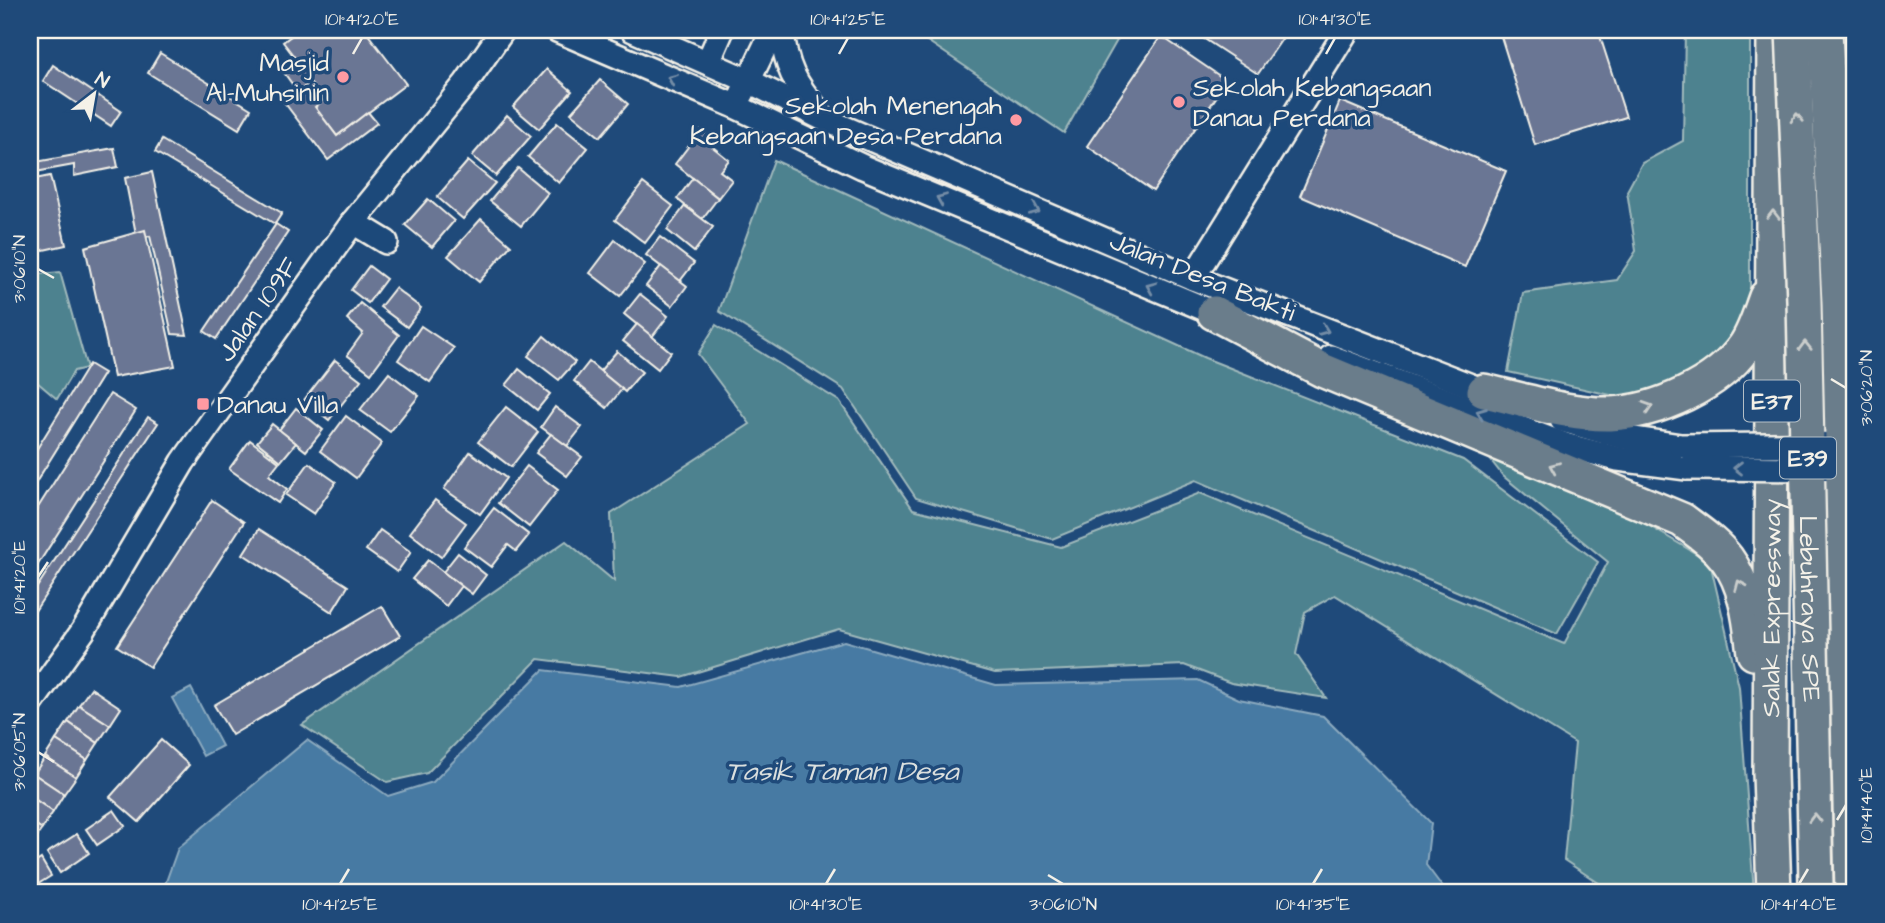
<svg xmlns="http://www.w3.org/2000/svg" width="1885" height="923" font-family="'Architects Daughter',sans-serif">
	<rect width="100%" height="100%" fill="#1f4a7a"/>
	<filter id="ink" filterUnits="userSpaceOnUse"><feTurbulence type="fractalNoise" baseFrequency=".0143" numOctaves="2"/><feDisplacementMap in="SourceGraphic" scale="14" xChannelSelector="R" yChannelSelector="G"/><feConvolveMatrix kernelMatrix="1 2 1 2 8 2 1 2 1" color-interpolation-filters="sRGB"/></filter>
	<g filter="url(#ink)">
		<g fill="#4e828f" stroke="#a1babc" stroke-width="2">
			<polygon points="911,30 1123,30 1064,133"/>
			<polygon points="1685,30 1750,30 1750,305 1718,355 1675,383 1624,398 1508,372 1523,293 1617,280 1636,251 1627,191 1642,163 1683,141"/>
			<polygon points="774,160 1205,358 1463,460 1598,562 1557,634 1196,480 1052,539 916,498 843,389 719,311"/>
			<polygon points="60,272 87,368 74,371 57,399 30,376 30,275"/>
			<polygon points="716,325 839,401 913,509 1061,547 1200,493 1564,644 1608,562 1503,476 1482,449 1634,517 1710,562 1739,687 1754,893 1614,893 1564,860 1575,743 1335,595 1305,612 1296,654 1326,698 1231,683 1184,665 995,673 839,629 681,677 538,659 427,773 387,782 302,725 566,541 614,581 611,514 750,424 698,354"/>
		</g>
		<g fill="#467aa3" stroke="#8caabf" stroke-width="2">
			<polygon points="844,641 996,685 1198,680 1239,699 1323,716 1431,823 1426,865 1447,893 162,893 178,848 307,740 388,796 433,782 543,670 681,687"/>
			<polygon points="191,688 222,746 203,756 172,698"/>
		</g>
		<g fill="#6b7694" stroke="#f4f1e8" stroke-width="2">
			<polygon points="299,30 371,30 367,33 406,84 337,136 315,107 323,100 310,83 298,92 282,70 296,59 283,42"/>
			<polygon points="1209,30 1288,30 1258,74 1203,38"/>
			<polygon points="1499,30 1598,30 1626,117 1535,145"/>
			<polygon points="1161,36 1227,81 1153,191 1087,146"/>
			<polygon points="160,53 251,109 239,129 148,73"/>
			<polygon points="53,65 121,111 111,126 43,81"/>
			<polygon points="547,69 572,91 539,129 513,107"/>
			<polygon points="600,80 628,104 600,137 571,113"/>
			<polygon points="310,83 323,100 315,107 337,136 368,112 377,123 328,160 284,102"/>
			<polygon points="1340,101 1506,171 1465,267 1300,196"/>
			<polygon points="507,115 531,136 496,176 472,156"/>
			<polygon points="557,123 588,148 559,183 528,157"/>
			<polygon points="701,130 713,139 709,144 729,160 720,171 732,180 718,198 675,164"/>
			<polygon points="162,140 282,213 275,224 155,152"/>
			<polygon points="114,148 118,167 74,176 74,165 30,173 30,163"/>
			<polygon points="468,161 495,183 463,219 437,197"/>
			<polygon points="518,168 548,193 521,226 490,201"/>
			<polygon points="152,172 187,335 172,334 150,236 137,239 125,178"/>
			<polygon points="50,176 66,245 30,253 30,180"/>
			<polygon points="693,178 718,198 702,219 677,199"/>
			<polygon points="643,183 673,206 645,243 615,220"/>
			<polygon points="428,199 454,221 432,247 405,225"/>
			<polygon points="685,206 713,227 694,252 667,230"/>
			<polygon points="481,219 511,245 479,282 448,256"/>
			<polygon points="276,224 288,232 216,339 204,331"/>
			<polygon points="145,230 175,366 114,377 85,247"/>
			<polygon points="660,237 694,263 680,281 646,255"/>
			<polygon points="615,240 645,264 620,296 590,273"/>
			<polygon points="369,266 386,279 368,303 351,290"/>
			<polygon points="661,266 687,286 672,306 646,286"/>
			<polygon points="395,288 421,308 407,327 380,307"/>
			<polygon points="640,294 668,316 652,337 624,314"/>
			<polygon points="360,303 399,335 371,373 347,355 363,333 347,319"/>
			<polygon points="637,324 671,352 658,369 623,341"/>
			<polygon points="421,326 454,348 430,382 398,360"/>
			<polygon points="544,336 575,362 559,380 528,356"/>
			<polygon points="617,351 642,372 625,392 600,371"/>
			<polygon points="335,360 361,380 329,420 304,400"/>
			<polygon points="589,362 622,389 607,408 574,381"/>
			<polygon points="89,364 104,373 30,492 30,460"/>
			<polygon points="519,369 550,394 537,410 506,385"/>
			<polygon points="389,373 419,396 390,432 360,410"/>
			<polygon points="110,394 136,410 30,577 30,520"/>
			<polygon points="506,407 538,432 511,467 478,442"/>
			<polygon points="555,407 582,427 567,446 541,427"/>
			<polygon points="296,408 323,430 306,451 279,430"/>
			<polygon points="346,416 382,443 356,478 320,451"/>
			<polygon points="148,417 158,423 31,617 30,598"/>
			<polygon points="272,424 296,443 281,461 257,442"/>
			<polygon points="551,434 582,457 567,476 536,453"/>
			<polygon points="250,440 279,462 269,475 287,489 278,503 229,469"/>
			<polygon points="470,452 506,478 480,514 444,489"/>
			<polygon points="309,463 336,482 314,514 286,495"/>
			<polygon points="527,466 558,490 529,527 498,503"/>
			<polygon points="212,500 244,522 150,667 117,646"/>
			<polygon points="435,500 466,523 441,557 410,533"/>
			<polygon points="494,508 529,535 516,551 508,545 491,567 464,547"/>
			<polygon points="259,529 348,586 332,612 243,554"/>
			<polygon points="380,530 411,552 397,572 366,550"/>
			<polygon points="458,553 486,575 472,594 443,572"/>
			<polygon points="428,560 461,586 446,606 412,579"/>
			<polygon points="382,606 400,636 232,735 214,705"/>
			<polygon points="91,688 121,708 110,725 79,705"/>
			<polygon points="79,705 110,725 98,743 68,722"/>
			<polygon points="68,722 98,743 87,760 56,740"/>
			<polygon points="56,740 87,760 76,777 45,757"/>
			<polygon points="161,740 189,765 139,822 110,797"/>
			<polygon points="45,757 76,777 64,794 34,774"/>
			<polygon points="34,774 64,794 53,812 30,796 30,781"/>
			<polygon points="30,796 53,812 42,829 30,821"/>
			<polygon points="114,810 125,826 97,845 86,829"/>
			<polygon points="30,821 42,829 30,846"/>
			<polygon points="77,834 89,853 60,873 47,853"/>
			<polygon points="41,859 51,876 30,889 30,866"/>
		</g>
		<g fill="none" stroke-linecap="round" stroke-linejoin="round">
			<defs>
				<g id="minor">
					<polyline points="557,30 735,106 863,167 1227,318"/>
					<polyline points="633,30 749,81 824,119 1193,278 1497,396"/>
					<path d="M782,30C785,66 795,84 818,111"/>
					<polyline points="708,62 722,30"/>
					<polyline points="742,94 773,30"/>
					<polyline points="353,222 386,242"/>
					<polyline points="1193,278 1347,30"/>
					<polyline points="1331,357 1568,446 1618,459 1687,468"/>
					<polyline points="1562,420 1622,437 1681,446"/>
					<polyline points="30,705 83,631 183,462 353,222 466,83 503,30"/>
				</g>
				<g id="highway">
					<path d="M1214,313L1322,370L1682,520C1698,532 1715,543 1727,559C1747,586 1750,621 1754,653"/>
					<path d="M1484,391C1525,400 1569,415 1610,414C1657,412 1718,385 1745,346C1755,331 1760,313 1766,297"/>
					<path id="s1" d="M1774,893L1770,773L1774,30"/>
				</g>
			</defs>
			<use href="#minor" stroke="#f4f1e8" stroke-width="28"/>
			<use href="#highway" stroke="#f4f1e8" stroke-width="38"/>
			<use href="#minor" stroke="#1f4a7a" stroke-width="23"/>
			<use href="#highway" stroke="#6b7d8b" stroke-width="33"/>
			<defs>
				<g id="minor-bridge">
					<polyline points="1681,446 1855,444"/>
					<polyline points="1687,468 1821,469"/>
				</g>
				<g id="highway-bridge">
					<path id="s2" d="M1793,30L1804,300L1816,886"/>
					<polyline points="1825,30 1839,302 1852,893"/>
				</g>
			</defs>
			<use href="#minor-bridge" stroke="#f4f1e8" stroke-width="28" stroke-linecap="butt"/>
			<use href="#highway-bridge" stroke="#f4f1e8" stroke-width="38" stroke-linecap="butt"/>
			<use href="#minor-bridge" stroke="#1f4a7a" stroke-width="23"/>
			<use href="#highway-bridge" stroke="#6b7d8b" stroke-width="33"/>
		</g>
		<defs><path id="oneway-chevron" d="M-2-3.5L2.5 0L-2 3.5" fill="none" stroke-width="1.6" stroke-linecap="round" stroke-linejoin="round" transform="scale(1.75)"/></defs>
		<g stroke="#748da6">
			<use href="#oneway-chevron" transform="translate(672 79) rotate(-157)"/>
			<use href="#oneway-chevron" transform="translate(941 199) rotate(-157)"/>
			<use href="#oneway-chevron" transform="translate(1035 210) rotate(23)"/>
			<use href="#oneway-chevron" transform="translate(1151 287) rotate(-157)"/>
			<use href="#oneway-chevron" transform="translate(1324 330) rotate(21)"/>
			<use href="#oneway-chevron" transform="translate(1481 413) rotate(-159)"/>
			<use href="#oneway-chevron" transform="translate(1738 468) rotate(-180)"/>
		</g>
		<g stroke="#cbcecc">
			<use href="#oneway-chevron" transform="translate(1797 118) rotate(-92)"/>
			<use href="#oneway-chevron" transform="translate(1773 215) rotate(-90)"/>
			<use href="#oneway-chevron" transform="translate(1805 346) rotate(-91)"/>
			<use href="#oneway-chevron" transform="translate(1648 407) rotate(-18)"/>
			<use href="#oneway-chevron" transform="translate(1554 467) rotate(-157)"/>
			<use href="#oneway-chevron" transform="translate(1740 585) rotate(-113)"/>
			<use href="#oneway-chevron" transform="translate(1815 818) rotate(-91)"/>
		</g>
	</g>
	<path fill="none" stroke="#f4f1e8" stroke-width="2.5" d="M353,54L362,38M839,54L848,38M1326,54L1335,38M38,269L54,278M1831,379L1846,388M38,577L48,562M38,752L54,762M1837,820L1846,805M1048,875L1063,884M340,884L349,869M826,884L835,869M1313,884L1322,869M1799,884L1808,869"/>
	<g fill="#ff9aa2" stroke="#1f4a7a" stroke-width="2.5">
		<circle cx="343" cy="77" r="7"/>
		<circle cx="1179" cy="102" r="7"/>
		<circle cx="1016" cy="120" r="7"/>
		<rect x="196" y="397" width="14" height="14" rx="3.5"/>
	</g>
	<g text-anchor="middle" stroke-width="7" stroke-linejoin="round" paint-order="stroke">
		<g fill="#1f4a7a" stroke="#b4bfc7" stroke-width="2">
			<rect x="1744" y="380.5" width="56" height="41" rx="5"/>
			<rect x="1780" y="437.5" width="56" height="41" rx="5"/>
		</g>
		<g font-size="24" font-weight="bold" fill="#f4f1e8">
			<text x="1772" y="409">E37</text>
			<text x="1808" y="466">E39</text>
		</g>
		<g font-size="26" fill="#f4f1e8" stroke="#1f4a7a" text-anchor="end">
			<text x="329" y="71">Masjid<tspan x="329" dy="30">Al-Muhsinin</tspan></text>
			<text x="1193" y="96" text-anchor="start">Sekolah Kebangsaan<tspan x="1193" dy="30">Danau Perdana</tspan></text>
			<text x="1002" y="114">Sekolah Menengah<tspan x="1002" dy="30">Kebangsaan Desa Perdana</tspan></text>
			<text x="217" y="413" text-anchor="start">Danau Villa</text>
		</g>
		<g font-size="26" fill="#f4f1e8" stroke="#1f4a7a">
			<text transform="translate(1203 276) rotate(22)" y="9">Jalan Desa Bakti</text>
			<text transform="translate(257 309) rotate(-55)" y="9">Jalan 109F</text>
			<text dy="9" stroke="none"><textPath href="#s2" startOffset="579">Lebuhraya SPE</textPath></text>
			<text dy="9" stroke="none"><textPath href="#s1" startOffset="285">Salak Expressway</textPath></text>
		</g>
		<g font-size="28" font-style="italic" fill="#dadfde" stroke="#1f4a7a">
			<text x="842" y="780">Tasik Taman Desa</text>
		</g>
	</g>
	<rect width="1885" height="923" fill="none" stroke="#1f4a7a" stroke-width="77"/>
	<g transform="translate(94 94) rotate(31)" stroke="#1f4a7a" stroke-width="5" paint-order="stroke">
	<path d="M0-5L12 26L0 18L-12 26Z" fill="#f4f1e8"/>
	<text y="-10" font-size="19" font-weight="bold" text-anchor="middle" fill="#f4f1e8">N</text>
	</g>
	<rect x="38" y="38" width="1808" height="846" fill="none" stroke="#f4f1e8" stroke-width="2.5"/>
	<g font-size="18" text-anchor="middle" fill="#f4f1e8">
		<text x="362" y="25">101°41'20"E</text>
		<text x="848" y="25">101°41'25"E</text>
		<text x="1335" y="25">101°41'30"E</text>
		<text transform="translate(19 269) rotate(-90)" y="6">3°06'10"N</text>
		<text transform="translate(1866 388) rotate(-90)" y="6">3°06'20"N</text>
		<text transform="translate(19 577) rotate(-90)" y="6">101°41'20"E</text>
		<text transform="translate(19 752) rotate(-90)" y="6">3°06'05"N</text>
		<text transform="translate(1866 805) rotate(-90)" y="6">101°41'40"E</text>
		<text x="340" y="910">101°41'25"E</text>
		<text x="826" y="910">101°41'30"E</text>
		<text x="1063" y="910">3°06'10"N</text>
		<text x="1313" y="910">101°41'35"E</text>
		<text x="1799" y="910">101°41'40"E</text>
	</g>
</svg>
